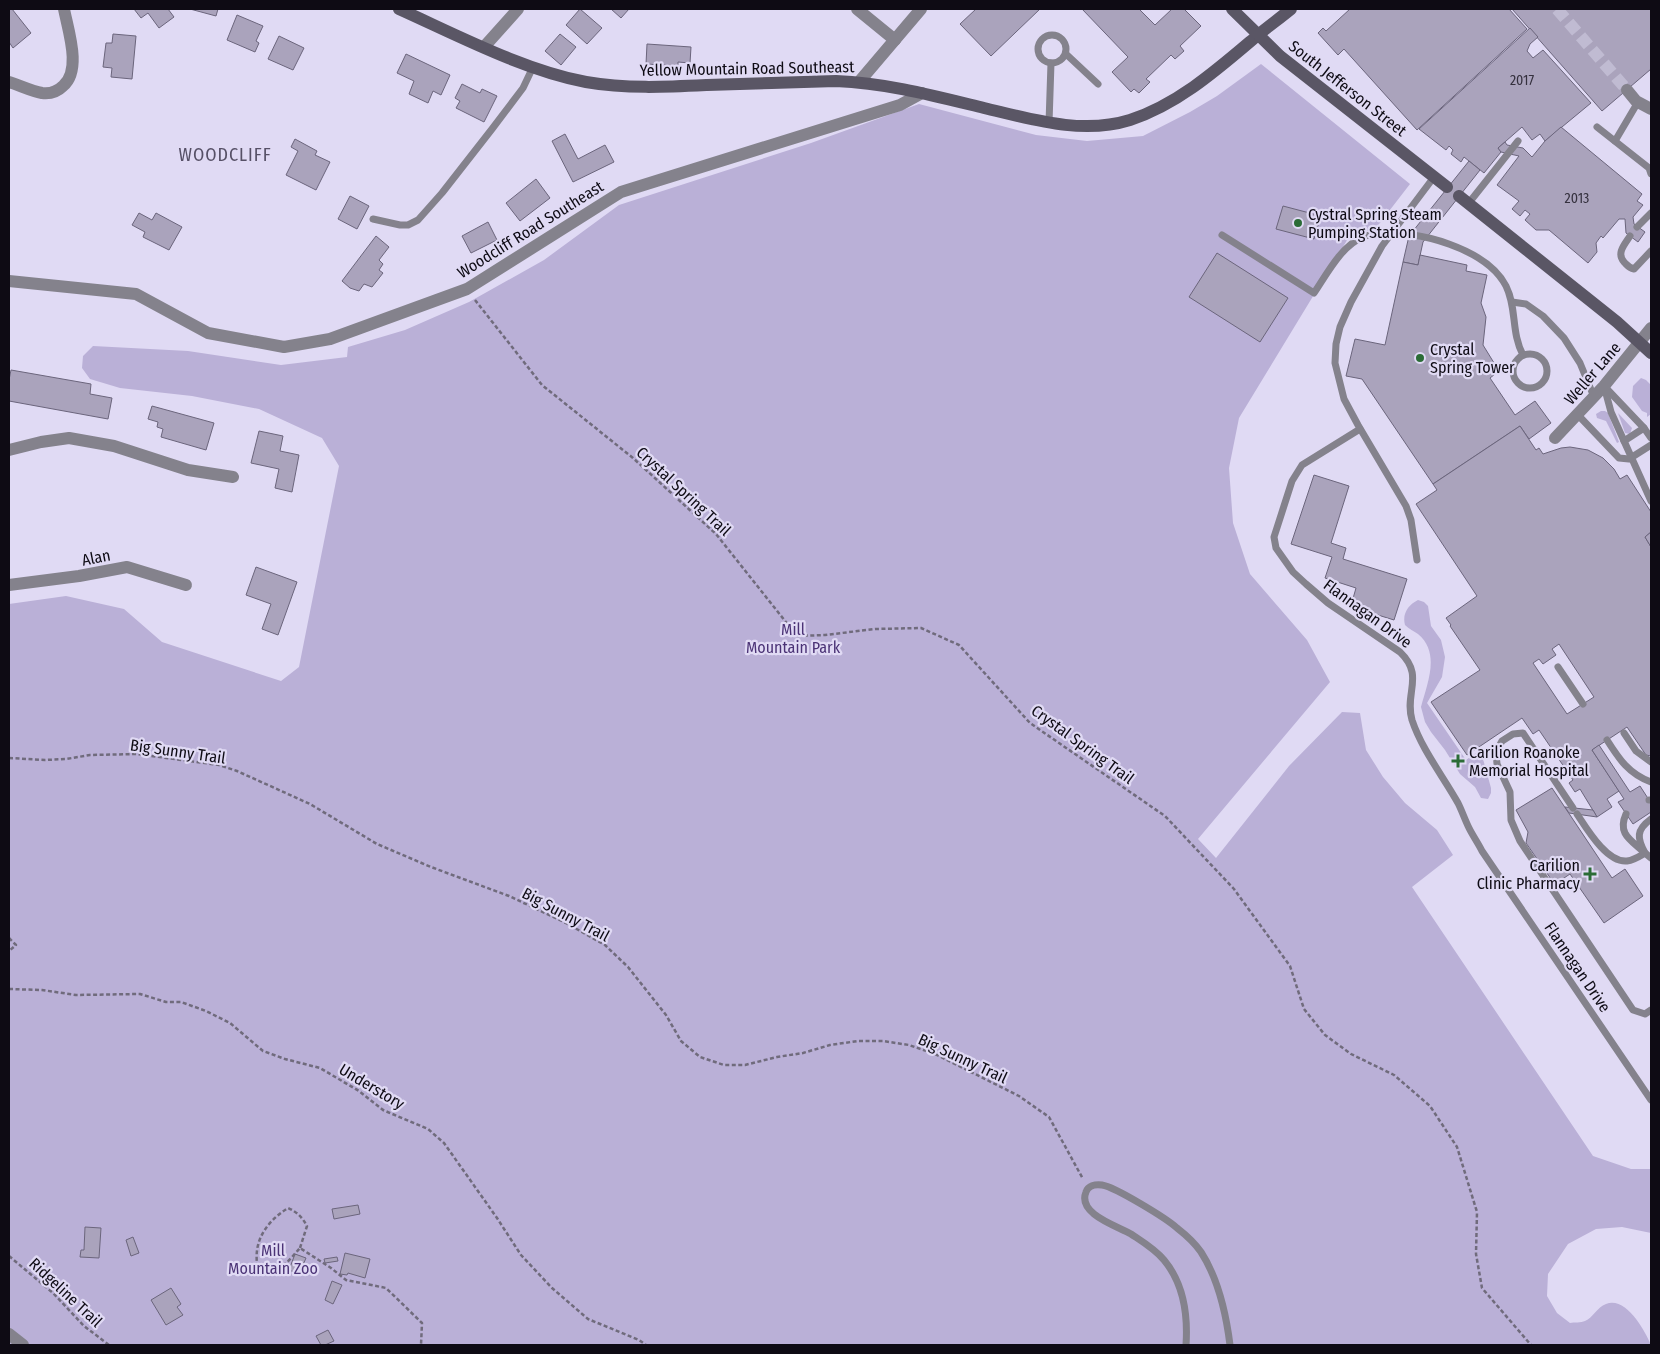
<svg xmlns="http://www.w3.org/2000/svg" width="1660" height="1354" font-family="'Fira Sans Condensed',sans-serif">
	<rect width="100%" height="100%" fill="#e0daf4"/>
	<g fill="#bab0d7">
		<path d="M1261,64L1410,184L1376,228L1349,237L1239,418L1229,468L1233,523L1250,574L1307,640L1330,682L1198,839L1216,858L1289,766L1342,712L1360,713L1366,750L1383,777L1405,803L1437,830L1453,855L1412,887L1593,1156L1631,1169H1651V1233L1622,1227L1596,1229L1568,1244L1548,1274L1547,1296L1557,1313L1570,1323C1574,1322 1581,1323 1585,1321C1593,1318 1597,1307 1606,1304C1626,1296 1645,1331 1651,1345H9V604L66,596L124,609L162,642L281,681L299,667L339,466L322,438L259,409L192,396L120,388L90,379L82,368L83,356L93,346L188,351L281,365L347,357L348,347L405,330L469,302L544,260L619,205L811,143L919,104L1036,135L1087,141L1143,136L1190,112L1217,96Z"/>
		<polygon points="1641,378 1646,380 1651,385 1651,414 1647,417 1647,413 1642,411 1632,397 1633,386"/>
		<polygon points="1601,411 1605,411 1608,413 1619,442 1617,443 1606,421 1597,418 1596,414"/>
		<polygon points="1618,413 1632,428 1630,434 1625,433"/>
		<path d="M1418,600L1424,602L1428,606L1431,626L1441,640L1445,657L1442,677L1427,703L1466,760L1476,753L1480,754L1483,759L1491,788V793L1488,799L1481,798L1475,787L1460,774L1445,750L1431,732L1425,722L1421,707C1427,684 1441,653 1418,634C1414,631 1409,629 1405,625C1402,614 1408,605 1418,600Z"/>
	</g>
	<g fill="#aaa3bc" stroke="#6b657c" fill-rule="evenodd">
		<polygon points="9,9 12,9 31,33 13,48 9,42"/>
		<polygon points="134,9 168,9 174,17 159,28 148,13 141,18"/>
		<polygon points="190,9 218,9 216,16"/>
		<polygon points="580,9 602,28 587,44 566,25"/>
		<polygon points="611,9 629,9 621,18"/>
		<polygon points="976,9 1040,9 991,56 960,24"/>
		<polygon points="1082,9 1139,9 1155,25 1172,9 1184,9 1201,26 1180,46 1184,51 1175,59 1171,55 1146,79 1150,82 1139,93 1134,89 1131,92 1112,72 1128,57"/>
		<polygon points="1350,9 1509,9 1527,29 1417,130 1344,49 1338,55 1318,33 1323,28 1326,31"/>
		<polygon points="1512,9 1651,9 1651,69 1602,111"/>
		<polygon points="237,15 263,26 256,41 259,43 255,52 227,40"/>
		<polygon points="1530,28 1538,37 1530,44 1527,51 1533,58 1543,50 1591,103 1545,141 1540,134 1532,140 1522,127 1498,148 1501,152 1484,173 1464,157 1461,162 1451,154 1453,150 1449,146 1446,150 1419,129"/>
		<polygon points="113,34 136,36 132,79 111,77 112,68 103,67 106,43 112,43"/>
		<polygon points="560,34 576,47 561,65 545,51"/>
		<polygon points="279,36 304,48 293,70 268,59"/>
		<polygon points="647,44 691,47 690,63 678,62 678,66 646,64"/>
		<polygon points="406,54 450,75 441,95 433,91 428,103 409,94 414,81 397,73"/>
		<polygon points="462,84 480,93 482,89 497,96 484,122 456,108 460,101 455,98"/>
		<polygon points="1561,127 1642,194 1637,201 1643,205 1633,217 1634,224 1645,232 1638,242 1626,233 1625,219 1619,219 1603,238 1601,236 1596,243 1597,252 1588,263 1549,230 1536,230 1525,220 1530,214 1525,210 1520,216 1512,209 1519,201 1497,185 1519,156 1501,152 1498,148 1505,142 1507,145 1523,148 1532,157 1545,141"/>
		<polygon points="565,134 578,159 605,145 614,162 573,182 552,141"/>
		<polygon points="295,139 317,151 315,155 330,162 316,190 286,175 298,151 291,147"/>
		<polygon points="1469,161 1480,170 1423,242 1418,265 1403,262 1409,236"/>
		<polygon points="536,179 550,198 520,221 506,203"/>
		<polygon points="350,196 369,206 357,229 338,219"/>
		<polygon points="1283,206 1321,216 1314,239 1276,229"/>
		<polygon points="139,213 152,220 156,213 182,227 169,250 143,237 145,232 132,225"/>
		<polygon points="488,222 497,240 471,253 462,236"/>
		<polygon points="376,236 389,247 379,260 383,264 379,270 383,273 372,287 364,284 359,291 350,288 342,281"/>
		<polygon points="1217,253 1288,298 1260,342 1189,297"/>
		<polygon points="1420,255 1467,265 1466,271 1487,275 1481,303 1486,317 1483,345 1499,371 1490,378 1515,415 1535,401 1551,423 1529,439 1520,426 1433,484 1362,379 1346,376 1355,339 1385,345 1403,262 1418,265"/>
		<polygon points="11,370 91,384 90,394 112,398 108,419 9,401 9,380"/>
		<polygon points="152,406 214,423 206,450 161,437 163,429 157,427 158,422 148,419"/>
		<path d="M1520,426L1536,450L1539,448L1543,454L1561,448L1570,447L1588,450L1603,458L1614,469L1620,479L1627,475L1651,512V532L1645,537L1651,547V756L1646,755L1627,727L1592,750L1619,791L1607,799L1612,807L1597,817L1580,789L1575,792L1569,783L1573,780L1539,730L1533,734L1522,718L1467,755L1431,702L1480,670L1450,626L1451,625L1446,618L1477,596L1416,504L1437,490L1433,484ZM1559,644L1594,697L1567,714L1533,663L1539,659L1543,664L1556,655L1552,649Z"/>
		<polygon points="259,431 283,436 280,451 299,455 292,492 275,488 279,469 251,463"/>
		<polygon points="1314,475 1349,486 1331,543 1346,548 1343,559 1407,579 1394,620 1365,611 1366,607 1352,602 1356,588 1325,578 1332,557 1291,544"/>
		<polygon points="1651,532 1651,547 1645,537"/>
		<polygon points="256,567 297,582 278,635 262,629 271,604 246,595"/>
		<polygon points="1599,745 1630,792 1640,786 1651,803 1651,812 1633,824 1618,802 1624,799 1592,750"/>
		<polygon points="1552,788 1612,878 1625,869 1643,896 1604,923 1570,874 1561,880 1551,879 1526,843 1528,832 1516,810"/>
		<polygon points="1565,807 1593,810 1597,817 1569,813"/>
		<polygon points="358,1205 360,1214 334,1219 332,1209"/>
		<polygon points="85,1227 101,1228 99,1258 80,1257 81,1250 84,1250"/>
		<polygon points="133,1237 139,1253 131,1256 126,1240"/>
		<polygon points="345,1253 370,1259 365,1278 348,1273 347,1275 340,1274"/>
		<polygon points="295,1254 306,1258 299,1274 289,1270"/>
		<polygon points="337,1257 338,1261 325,1263 324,1259"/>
		<polygon points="332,1281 342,1285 333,1304 325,1300"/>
		<polygon points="171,1288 181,1304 177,1307 183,1315 166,1325 151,1300"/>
		<polygon points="328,1330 334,1341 325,1345 321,1345 316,1336"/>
	</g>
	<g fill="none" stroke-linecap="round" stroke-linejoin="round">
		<polyline stroke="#c0bbd2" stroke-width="12" stroke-dasharray="12 6" stroke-linecap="butt" points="1557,9 1627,90"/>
		<g stroke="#706b7c" stroke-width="2.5" stroke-dasharray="4 2.5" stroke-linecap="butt">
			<polyline points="475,300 542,385 633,458 716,534 797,636 825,635 875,629 921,628 959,645 1030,723 1165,816 1234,889 1290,966 1304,1009 1325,1035 1351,1054 1394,1075 1430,1106 1457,1147 1477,1212 1476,1254 1482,1288 1531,1345"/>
			<polyline points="9,758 45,760 66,759 90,755 137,754 219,765 237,771 310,804 377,844 431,867 509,896 566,923 605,945 628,967 666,1015 681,1041 700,1057 724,1065 745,1065 777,1057 803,1053 830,1045 858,1041 883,1041 909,1045 935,1054 1019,1096 1049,1117 1083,1179"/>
			<polyline points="9,938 16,945 9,951"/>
			<polyline points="9,989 42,990 76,995 140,994 166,1002 181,1002 206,1011 230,1023 263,1051 285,1059 320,1068 359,1091 383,1110 428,1129 444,1143 497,1218 521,1255 552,1288 588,1319 639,1340 646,1345"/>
			<path d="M300,1248L307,1226C302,1217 297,1212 288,1208C266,1222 252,1242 258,1269C276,1279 289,1260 300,1248L331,1268L346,1280L386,1288L422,1323L421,1345"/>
			<polyline points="9,1256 53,1293 84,1326 109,1345"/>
		</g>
		<g stroke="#84828c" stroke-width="7">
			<circle cx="1052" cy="49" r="14"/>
			<polyline points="1066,54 1098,84"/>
			<polyline points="1049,123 1051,63"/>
			<polyline points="1597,127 1649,168 1651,174"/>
			<polyline points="1615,141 1638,102"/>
			<polyline points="1468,204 1518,141"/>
			<polyline points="373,219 400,225 408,225 418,220 442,193 492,129 523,88 533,67"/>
			<polyline points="1637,227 1651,213"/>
			<path d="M1222,235L1314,293C1327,274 1341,246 1363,237C1367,235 1374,235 1378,234C1417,229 1487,249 1506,286C1517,308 1511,333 1523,355"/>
			<path d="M1630,236C1625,244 1616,253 1624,262C1628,266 1629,268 1634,269L1651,251"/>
			<polyline points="1512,302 1526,304 1543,316 1564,338 1580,363 1594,397"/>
			<circle cx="1530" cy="371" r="17"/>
			<polyline points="1604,386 1611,412 1651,501"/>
			<polyline points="1606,388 1644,428 1651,438"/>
			<polyline points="1578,415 1619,458 1629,459 1651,445"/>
			<path d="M1360,429L1302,465L1292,481L1274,537L1276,548L1293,572L1306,584L1328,603L1400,652C1425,676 1404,693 1412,720C1422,750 1443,776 1458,803C1462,811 1465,820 1469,828C1473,836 1478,843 1482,851L1651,1100"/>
			<polyline points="1624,441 1644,428"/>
			<polyline points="1417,560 1411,520 1406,506 1358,425 1344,399 1335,363 1336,344 1340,327 1351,302 1382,246 1434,177"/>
			<polyline points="1558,667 1583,704"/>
			<polyline points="1624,733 1636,751 1651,762"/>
			<path d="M1607,740C1619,759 1629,774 1651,782"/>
			<polyline points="1649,800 1651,800"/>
			<polyline points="1573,808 1523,733 1513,734 1502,741 1496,752 1497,764 1510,792 1511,820 1520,841 1633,1010 1645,1014 1651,1010"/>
			<path d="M1577,814C1587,829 1607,863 1627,861C1634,860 1640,856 1645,853L1651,858"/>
			<path d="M1626,814C1617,834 1631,840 1645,853C1637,838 1636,830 1651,819"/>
			<path d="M1186,1345C1188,1315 1184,1284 1164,1260C1155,1249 1143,1242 1131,1234C1117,1226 1077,1214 1086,1192C1088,1186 1095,1184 1102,1185C1115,1187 1166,1218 1177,1228C1186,1235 1194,1242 1201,1252C1219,1280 1226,1313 1230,1345"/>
		</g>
		<g stroke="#84828c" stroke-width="12">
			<polyline points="857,9 895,40"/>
			<polyline points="484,47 518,9"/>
			<path d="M9,82C19,85 31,91 42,93C50,94 57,92 63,86C82,70 68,30 64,9"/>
			<polyline points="859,82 921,9"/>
			<polyline points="1627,90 1636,101 1651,109"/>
			<polyline points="9,281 136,294 208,333 284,347 330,339 467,289 621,192 900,105 922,93"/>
			<polyline points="1555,438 1604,386 1651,328"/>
			<polyline points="9,450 41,442 69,438 114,446 188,470 233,477"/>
			<polyline points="9,585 79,576 127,567 186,585"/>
			<polyline points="9,1334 23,1345"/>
		</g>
		<g stroke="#5a5665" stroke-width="12">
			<path d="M399,9C457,35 523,70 586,82C626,89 666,87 707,85C750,84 793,82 836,81C887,83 935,96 984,108C1031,119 1082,135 1130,120C1179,104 1219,68 1258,35C1269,26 1280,18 1291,9"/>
			<polyline points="1232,9 1280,56 1447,187"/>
			<polyline points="1459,196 1617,322 1651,353"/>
		</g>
	</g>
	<g fill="#2b6c36" stroke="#e0daf4" stroke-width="2">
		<circle cx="1298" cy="223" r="5"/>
		<circle cx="1420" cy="358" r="5"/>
		<path d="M1455.5 753.5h5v5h5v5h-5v5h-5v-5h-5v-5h5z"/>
		<path d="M1587.5 866.5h5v5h5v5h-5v5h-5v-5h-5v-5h5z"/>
	</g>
	<g text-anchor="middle" stroke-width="4.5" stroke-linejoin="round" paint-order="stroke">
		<g font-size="14" fill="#35313e">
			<text x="1522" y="85">2017</text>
			<text x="1577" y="203">2013</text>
		</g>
		<g font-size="16" fill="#0e0b14" stroke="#e0daf4">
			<text transform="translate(747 68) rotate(-1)" y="6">Yellow Mountain Road Southeast</text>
			<text transform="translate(1348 88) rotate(38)" y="6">South Jefferson Street</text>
			<text transform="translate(530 229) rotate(-32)" y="6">Woodcliff Road Southeast</text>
			<text transform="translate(1592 373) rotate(-49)" y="6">Weller Lane</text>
			<text transform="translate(684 491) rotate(43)" y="6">Crystal Spring Trail</text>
			<text transform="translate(96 557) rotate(-11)" y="6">Alan</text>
			<text transform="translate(1368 613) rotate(36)" y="6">Flannagan Drive</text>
			<text transform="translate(1083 744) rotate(36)" y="6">Crystal Spring Trail</text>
			<text transform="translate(178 751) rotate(8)" y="6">Big Sunny Trail</text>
			<text transform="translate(566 914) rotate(28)" y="6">Big Sunny Trail</text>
			<text transform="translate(1578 967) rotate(56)" y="6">Flannagan Drive</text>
			<text transform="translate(963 1058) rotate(25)" y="6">Big Sunny Trail</text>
			<text transform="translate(372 1086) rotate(31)" y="6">Understory</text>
			<text transform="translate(66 1292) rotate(43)" y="6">Ridgeline Trail</text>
		</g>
		<g font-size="16" fill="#0e0b14" stroke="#e0daf4" text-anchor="start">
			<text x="1308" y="220">Cystral Spring Steam<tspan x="1308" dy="18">Pumping Station</tspan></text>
			<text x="1430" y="355">Crystal<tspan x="1430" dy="18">Spring Tower</tspan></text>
			<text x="1469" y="758">Carilion Roanoke<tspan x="1469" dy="18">Memorial Hospital</tspan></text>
			<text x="1580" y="871" text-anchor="end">Carilion<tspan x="1580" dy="18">Clinic Pharmacy</tspan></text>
		</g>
		<g font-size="16" fill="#4b3376" stroke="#e0daf4">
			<text x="793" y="635">Mill<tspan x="793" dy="18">Mountain Park</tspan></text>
			<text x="273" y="1256">Mill<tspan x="273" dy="18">Mountain Zoo</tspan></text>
		</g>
		<g font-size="18" letter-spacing="1" fill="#565066" stroke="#e0daf4">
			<text x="225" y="161">WOODCLIFF</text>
		</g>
	</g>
	<rect width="1660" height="1354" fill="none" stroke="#0e0b14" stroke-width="20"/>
</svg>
